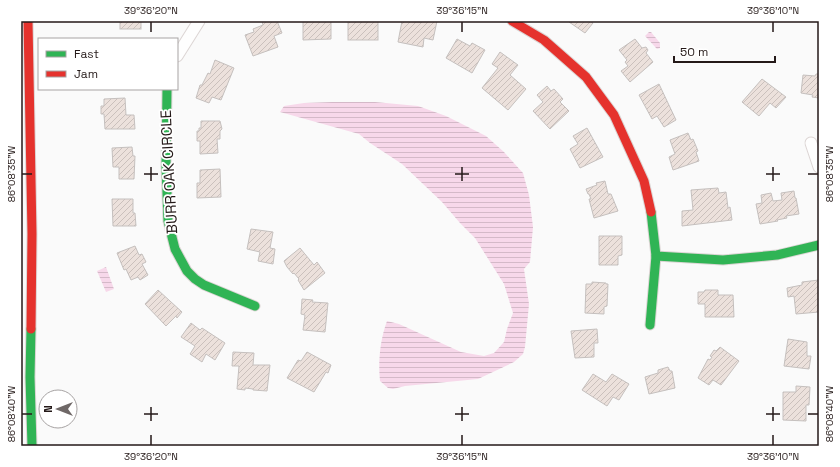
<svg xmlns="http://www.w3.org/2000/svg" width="840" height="467" font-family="'Space Grotesk',sans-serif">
	<defs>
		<pattern id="water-rules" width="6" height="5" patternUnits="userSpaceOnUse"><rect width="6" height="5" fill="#f7d8ea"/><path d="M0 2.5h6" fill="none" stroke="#d4b9c8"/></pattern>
		<pattern id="building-hatch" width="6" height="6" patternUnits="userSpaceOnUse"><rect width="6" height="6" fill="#ece1dc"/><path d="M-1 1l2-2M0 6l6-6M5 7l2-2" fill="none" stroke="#cac0bc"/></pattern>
	</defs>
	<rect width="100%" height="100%" fill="#fafafa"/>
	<g fill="url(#water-rules)">
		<polygon points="649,32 651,32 660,43 660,48 657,49 645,36"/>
		<path d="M332,102H375L418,106L446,116L486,136L504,152L523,173L529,195L533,227L530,262L524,269L529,304L525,347L523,354L514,362L478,379L405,386L393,389L388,388L380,381C378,362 380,340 387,321L399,324L461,352L484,356L494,353L504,342L507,329L513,313L504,284L475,238L460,223L442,202L402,164L370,143L359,134L280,112L284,106L304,103Z"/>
		<polygon points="106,267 114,289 106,292 97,271"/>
	</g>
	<g fill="url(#building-hatch)" stroke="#c5c0be">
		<rect x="120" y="21" width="21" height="8"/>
		<polygon points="262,21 277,21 282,33 274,36 278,47 253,56 245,35 254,32 253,29 263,25"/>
		<polygon points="303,21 331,21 331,39 303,40"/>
		<rect x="348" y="21" width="30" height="19"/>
		<polygon points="402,21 421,22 422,21 437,21 433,40 424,38 423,47 398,42"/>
		<polygon points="570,21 590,21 593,23 585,33 569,22"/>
		<polygon points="457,39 470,46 472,43 485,50 472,73 446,58"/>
		<polygon points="635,39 642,48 646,47 648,50 646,53 653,62 630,82 621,71 628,66 625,62 627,60 619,50"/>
		<polygon points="500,52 518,65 510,75 526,89 508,110 482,88 498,68 492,64"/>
		<polygon points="215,60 234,68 221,100 212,97 209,103 196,98 200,85 202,85 208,73 210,74"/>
		<polygon points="816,74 819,74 819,98 812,97 813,95 801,93 803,75 815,76"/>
		<polygon points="762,79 786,97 776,108 770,103 759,116 742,102"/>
		<polygon points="659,84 676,120 664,127 657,116 652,119 639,95"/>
		<polygon points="547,86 551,91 554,89 563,99 560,102 569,111 550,129 533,111 543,102 537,95"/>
		<polygon points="125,98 126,115 134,115 135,129 105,129 104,114 101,114 101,106 104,106 104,99"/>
		<polygon points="201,121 220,121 222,129 220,131 220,139 217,139 218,153 200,154 200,141 197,141 197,131 199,131 199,128 201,128"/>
		<polygon points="587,128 603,157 580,168 570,149 578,144 573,136"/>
		<polygon points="688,133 691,140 693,139 698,151 696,152 699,161 673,170 669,157 675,154 670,140"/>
		<polygon points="132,147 133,156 135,156 134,179 119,179 119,167 113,167 112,148"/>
		<polygon points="220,169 221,197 197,198 197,183 200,183 200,170"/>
		<polygon points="605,181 608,194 611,194 618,211 594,218 589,199 591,199 589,194 588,194 586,189 597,185 596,183"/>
		<polygon points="718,188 719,193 726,192 728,208 730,207 732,220 682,226 682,211 693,210 691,190"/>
		<polygon points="794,191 795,198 796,198 799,214 786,216 787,218 777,220 778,221 760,224 756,204 762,203 761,195 771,193 773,201 782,200 781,193"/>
		<polygon points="112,199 133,199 133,213 135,213 136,226 113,226"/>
		<polygon points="251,229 273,232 270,248 275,249 273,264 258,261 260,252 247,249"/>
		<polygon points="599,236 622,236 622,255 618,256 618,265 599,265"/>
		<polygon points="135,246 139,255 142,254 146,262 142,264 148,275 140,280 138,277 131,280 126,269 124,270 117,253"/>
		<polygon points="300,248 314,265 317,262 325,273 304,290 298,280 299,279 294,273 293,274 287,267 284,261"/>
		<polygon points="819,280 819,312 796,314 794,296 788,297 787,288 802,285 802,282"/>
		<polygon points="592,282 606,283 606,284 608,284 607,306 604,307 604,314 585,313 586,284 592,284"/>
		<polygon points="158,290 182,312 177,318 176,316 166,326 145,304"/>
		<polygon points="705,290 718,290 718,295 733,295 734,317 705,317 705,304 698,304 698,292 704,292"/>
		<polygon points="302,299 313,300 312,302 328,303 325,332 303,330 305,315 301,314"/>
		<polygon points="191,323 200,330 202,328 225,343 215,360 206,354 202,362 190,354 195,346 181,337"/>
		<polygon points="597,329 598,343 594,343 594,357 575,358 571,331"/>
		<polygon points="788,339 807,342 807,356 811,356 809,369 784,366"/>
		<polygon points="720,347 739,361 721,385 713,380 709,385 698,378 708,359 710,360 712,357 710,356 714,350 716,351"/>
		<polygon points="233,352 254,353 253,365 270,365 267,391 253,390 253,389 245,388 245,390 237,389 239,366 232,366"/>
		<polygon points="307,352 331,365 328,373 326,372 314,392 287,378 298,360 301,361"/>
		<polygon points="668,367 670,371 672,371 675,388 649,394 645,377 658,373 658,370"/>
		<polygon points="593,374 606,382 612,374 629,384 619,400 613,397 607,406 582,390"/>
		<polygon points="796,386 810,387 809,405 806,405 806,421 783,420 783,392 796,392"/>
	</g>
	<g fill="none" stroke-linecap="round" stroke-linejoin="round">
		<defs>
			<g id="street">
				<polyline points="177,56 199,21"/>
				<polyline points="811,143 819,167"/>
			</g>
			<g id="fast">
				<polyline points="167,89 166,166 168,221 175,249 187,271 195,279 204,285 255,306"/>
				<polyline points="656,256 723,260 777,255 819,245"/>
				<polyline points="650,325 656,256 651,212"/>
				<polyline points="31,329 30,377 32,446"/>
			</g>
			<g id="jam">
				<polyline points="28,21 32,234 31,329"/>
				<polyline points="512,21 544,40 586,77 614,115 644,181 651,212"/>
			</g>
		</defs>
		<use href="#street" stroke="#dcd5d4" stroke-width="13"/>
		<use href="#fast" stroke="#dcd5d4" stroke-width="11"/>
		<use href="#jam" stroke="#dcd5d4" stroke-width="11"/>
		<use href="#street" stroke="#fefefe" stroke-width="11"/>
		<use href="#fast" stroke="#30b455" stroke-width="9"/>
		<use href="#jam" stroke="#e5322d" stroke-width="9"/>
	</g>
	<path fill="none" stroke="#241918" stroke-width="1.5" d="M151,22V32M462,22V32M773,22V32M151,167V181M462,167V181M773,167V181M22,174H32M144,174H158M455,174H469M766,174H780M808,174H818M151,407V421M462,407V421M773,407V421M22,414H32M144,414H158M455,414H469M766,414H780M808,414H818M151,435V445M462,435V445M773,435V445"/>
	<g text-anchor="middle" stroke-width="3.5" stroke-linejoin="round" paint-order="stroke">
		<g font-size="15" fill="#241918" stroke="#fff">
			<text transform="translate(169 172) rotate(-93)" y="5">BURR OAK CIRCLE</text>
		</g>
	</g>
	<rect width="840" height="467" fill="none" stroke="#ffffff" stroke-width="44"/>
	<rect x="38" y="38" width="140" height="52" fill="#ffffff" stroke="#a7a3a3"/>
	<rect x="46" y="51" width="20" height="6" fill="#30b455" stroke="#a7a3a3"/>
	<text x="74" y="58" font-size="12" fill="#241918">Fast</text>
	<rect x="46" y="71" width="20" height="6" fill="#e5322d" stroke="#a7a3a3"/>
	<text x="74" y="78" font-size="12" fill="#241918">Jam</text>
	<g transform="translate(58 409) rotate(270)"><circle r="19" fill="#ffffff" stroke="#a7a3a3"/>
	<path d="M0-3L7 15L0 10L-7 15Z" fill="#6f6867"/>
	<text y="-6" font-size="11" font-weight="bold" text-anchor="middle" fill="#241918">N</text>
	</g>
	<path d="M674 56v6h101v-6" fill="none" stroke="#241918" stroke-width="2"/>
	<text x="680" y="56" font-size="12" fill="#241918" stroke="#ffffff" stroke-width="3" paint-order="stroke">50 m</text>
	<rect x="22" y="22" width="796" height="423" fill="none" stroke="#241918" stroke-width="1.5"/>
	<g font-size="10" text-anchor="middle" fill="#241918">
		<text x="151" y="14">39°36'20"N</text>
		<text x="462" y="14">39°36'15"N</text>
		<text x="773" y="14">39°36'10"N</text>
		<text transform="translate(829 174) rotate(-90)" y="4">86°08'35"W</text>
		<text transform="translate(11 174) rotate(-90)" y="4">86°08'35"W</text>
		<text transform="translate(829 414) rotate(-90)" y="4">86°08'40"W</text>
		<text transform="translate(11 414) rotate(-90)" y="4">86°08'40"W</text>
		<text x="151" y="460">39°36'20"N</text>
		<text x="462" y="460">39°36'15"N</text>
		<text x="773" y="460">39°36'10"N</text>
	</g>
</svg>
